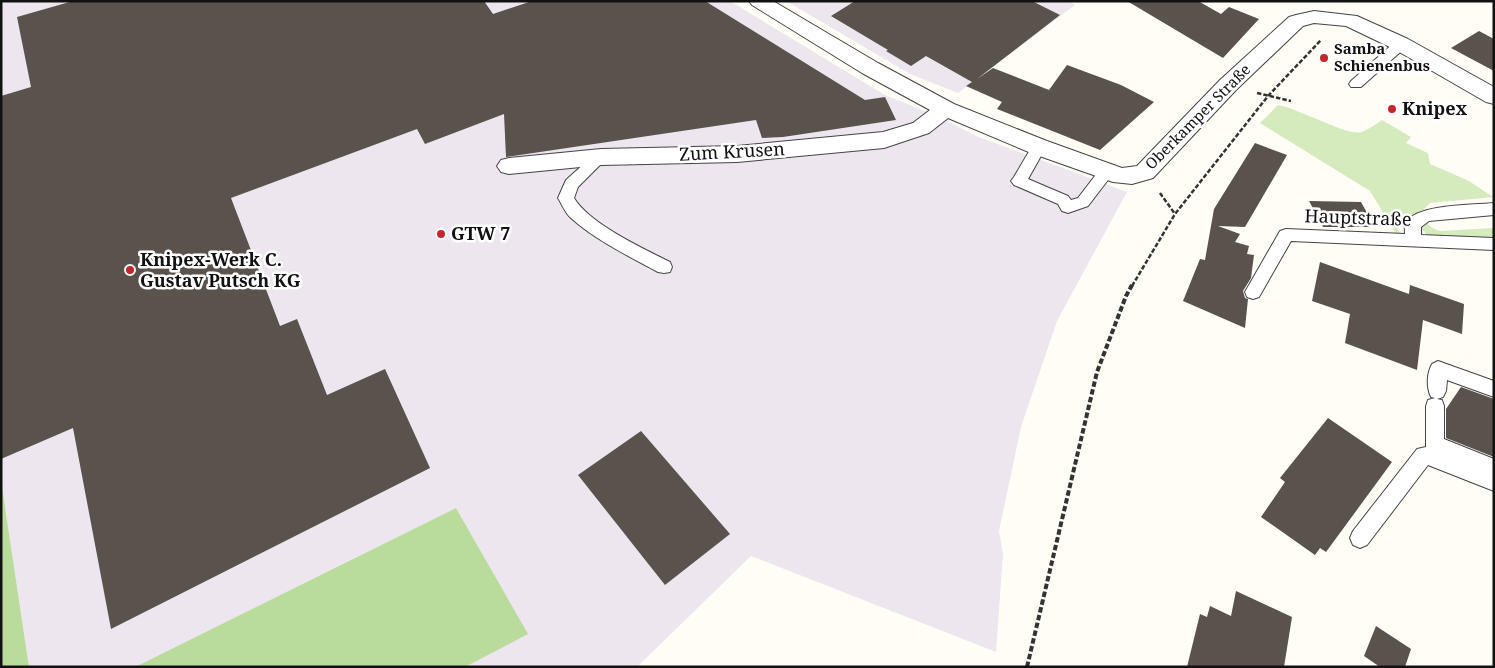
<svg xmlns="http://www.w3.org/2000/svg" width="1495" height="668" font-family="'Noto Serif',serif">
	<rect width="100%" height="100%" fill="#fffdf5"/>
	<g fill="#eee6ef">
		<polygon points="11,1 730,1 885,95 940,117 976,136 1127,192 1057,321 1021,427 999,531 1003,554 996,652 751,556 637,667 465,667 527,634 456,508 135,667 29,667 1,480 1,4"/>
		<polygon points="786,1 1069,1 1075,5 958,93 910,74"/>
	</g>
	<path fill="#d5ebbd" d="M1278,105C1297,108 1349,137 1362,132C1369,129 1376,124 1382,120L1411,137L1406,143L1428,153L1430,164L1469,181L1493,197L1430,203L1420,213C1426,222 1429,228 1440,231L1494,228V240L1427,236L1416,219H1394L1400,234H1396L1370,191L1260,123Z"/>
	<g fill="#b9dc9c">
		<polygon points="1,480 29,667 1,667"/>
		<polygon points="456,508 528,634 465,667 135,667"/>
	</g>
	<g fill="#5a524d">
		<polygon points="73,1 484,1 493,14 532,1 705,1 865,100 885,97 896,120 783,137 762,138 756,120 506,157 504,114 425,144 417,129 231,198 280,326 297,319 327,395 385,369 430,468 111,629 73,428 1,459 1,96 31,87 17,17"/>
		<polygon points="855,1 1032,1 1060,15 977,79 993,68 1049,90 1067,65 1121,85 1154,102 1100,150 997,109 1002,102 966,86 972,82 926,56 911,66 886,51 888,50 831,16"/>
		<polygon points="1127,1 1198,1 1221,14 1229,7 1259,19 1223,58"/>
		<polygon points="1479,31 1494,39 1494,71 1451,48"/>
		<polygon points="1255,143 1287,155 1245,227 1218,226 1240,234 1235,242 1249,246 1247,254 1254,255 1251,278 1243,291 1245,298 1248,299 1245,328 1183,301 1200,259 1205,260 1214,209"/>
		<polygon points="1309,201 1361,202 1375,227 1323,227"/>
		<polygon points="1320,262 1409,294 1410,285 1464,304 1462,334 1423,320 1417,370 1345,343 1350,314 1312,301"/>
		<polygon points="1461,387 1494,399 1494,457 1446,438 1446,409"/>
		<polygon points="1328,418 1392,462 1326,552 1320,548 1315,555 1261,517 1285,482 1280,478"/>
		<polygon points="641,431 730,534 665,585 578,475"/>
		<polygon points="1236,591 1292,617 1284,667 1187,667 1200,614 1207,617 1210,606 1231,616"/>
		<polygon points="1376,626 1411,649 1405,667 1380,667 1364,656"/>
	</g>
	<g fill="none" stroke-linecap="round" stroke-linejoin="round">
		<defs>
			<g id="lane">
				<polygon points="1401,40 1408,44 1406,47 1361,87 1351,87 1349,84 1351,81 1396,41"/>
				<polygon points="1039,142 1044,143 1046,147 1028,179 1068,196 1071,200 1078,198 1101,168 1106,167 1111,168 1114,172 1111,176 1088,206 1068,213 1062,211 1058,204 1014,185 1011,181 1014,177 1034,143"/>
				<path d="M601,152L606,153L608,157L578,187L574,198C590,224 642,248 670,262L672,267L670,272L664,273L658,272C630,257 594,239 571,218C565,213 562,204 558,198L566,180L596,153Z"/>
				<path d="M1494,203V215L1429,221L1421,227V235L1494,238V250L1291,241L1259,297L1253,299L1247,297L1245,292L1280,231L1286,229L1405,234C1405,230 1404,226 1406,222C1418,204 1473,205 1494,203Z"/>
				<path d="M1438,361L1494,381V397L1447,380L1446,391L1443,397L1437,399L1442,400L1444,406V439L1494,459V491L1428,465L1367,545L1360,548L1353,545L1350,538L1353,531L1417,449L1426,447V406L1428,400L1435,398L1431,397C1426,387 1427,373 1432,364Z"/>
			</g>
			<polygon id="street" points="749,1 773,1 878,63 954,104 1047,141 1122,168 1137,166 1220,80 1289,17 1296,15 1314,11 1357,16 1408,39 1494,87 1494,104 1486,102 1394,49 1346,26 1314,23 1303,26 1236,90 1153,178 1132,184 1113,182 1031,153 948,118 929,133 884,148 737,162 601,165 509,174 501,172 497,166 501,160 509,158 601,149 737,146 883,132 913,123 930,110 862,73 752,5"/>
		</defs>
		<use href="#lane" stroke="#444" stroke-width="2"/>
		<use href="#street" stroke="#444" stroke-width="2"/>
		<g stroke="#333" stroke-width="2.5" stroke-dasharray="4.5 2" stroke-linecap="butt">
			<polyline points="1257,93 1291,101"/>
			<polyline points="1160,193 1175,214"/>
			<polyline points="1132,286 1175,214 1268,96 1321,40"/>
		</g>
		<polyline stroke="#333" stroke-width="4" stroke-dasharray="5.5 2.5" stroke-linecap="butt" points="1027,667 1097,372 1126,296 1132,285"/>
		<use href="#lane" fill="#fff" fill-rule="evenodd"/>
		<use href="#street" fill="#fff" fill-rule="evenodd"/>
	</g>
	<circle fill="#8dad7f" cx="1381" cy="50" r="5.5"/>
	<g fill="#c4262e" stroke="#fff" stroke-width="2">
		<circle cx="1324" cy="58" r="5"/>
		<circle cx="1392" cy="109" r="5"/>
		<circle cx="441" cy="234" r="5"/>
		<circle cx="130" cy="270" r="5"/>
	</g>
	<g text-anchor="middle" stroke-width="5" stroke-linejoin="round" paint-order="stroke">
		<g font-size="15" font-weight="bold" fill="#111" stroke="#fff" text-anchor="start">
			<text x="1334" y="54">Samba<tspan x="1334" dy="17">Schienenbus</tspan></text>
		</g>
		<g font-size="15" fill="#111" stroke="#fff">
			<text transform="translate(1198 117) rotate(-45)" y="5">Oberkamper Straße</text>
		</g>
		<g font-size="18" font-weight="bold" fill="#111" stroke="#fff" text-anchor="start">
			<text x="1402" y="115">Knipex</text>
			<text x="451" y="240">GTW 7</text>
			<text x="140" y="266">Knipex-Werk C.<tspan x="140" dy="21">Gustav Putsch KG</tspan></text>
		</g>
		<g font-size="18" fill="#111" stroke="#fff">
			<text transform="translate(732 152) rotate(-3)" y="6">Zum Krusen</text>
			<text transform="translate(1358 218) rotate(2)" y="6">Hauptstraße</text>
		</g>
	</g>
	<rect width="1495" height="668" fill="none" stroke="#111111" stroke-width="5"/>
</svg>
